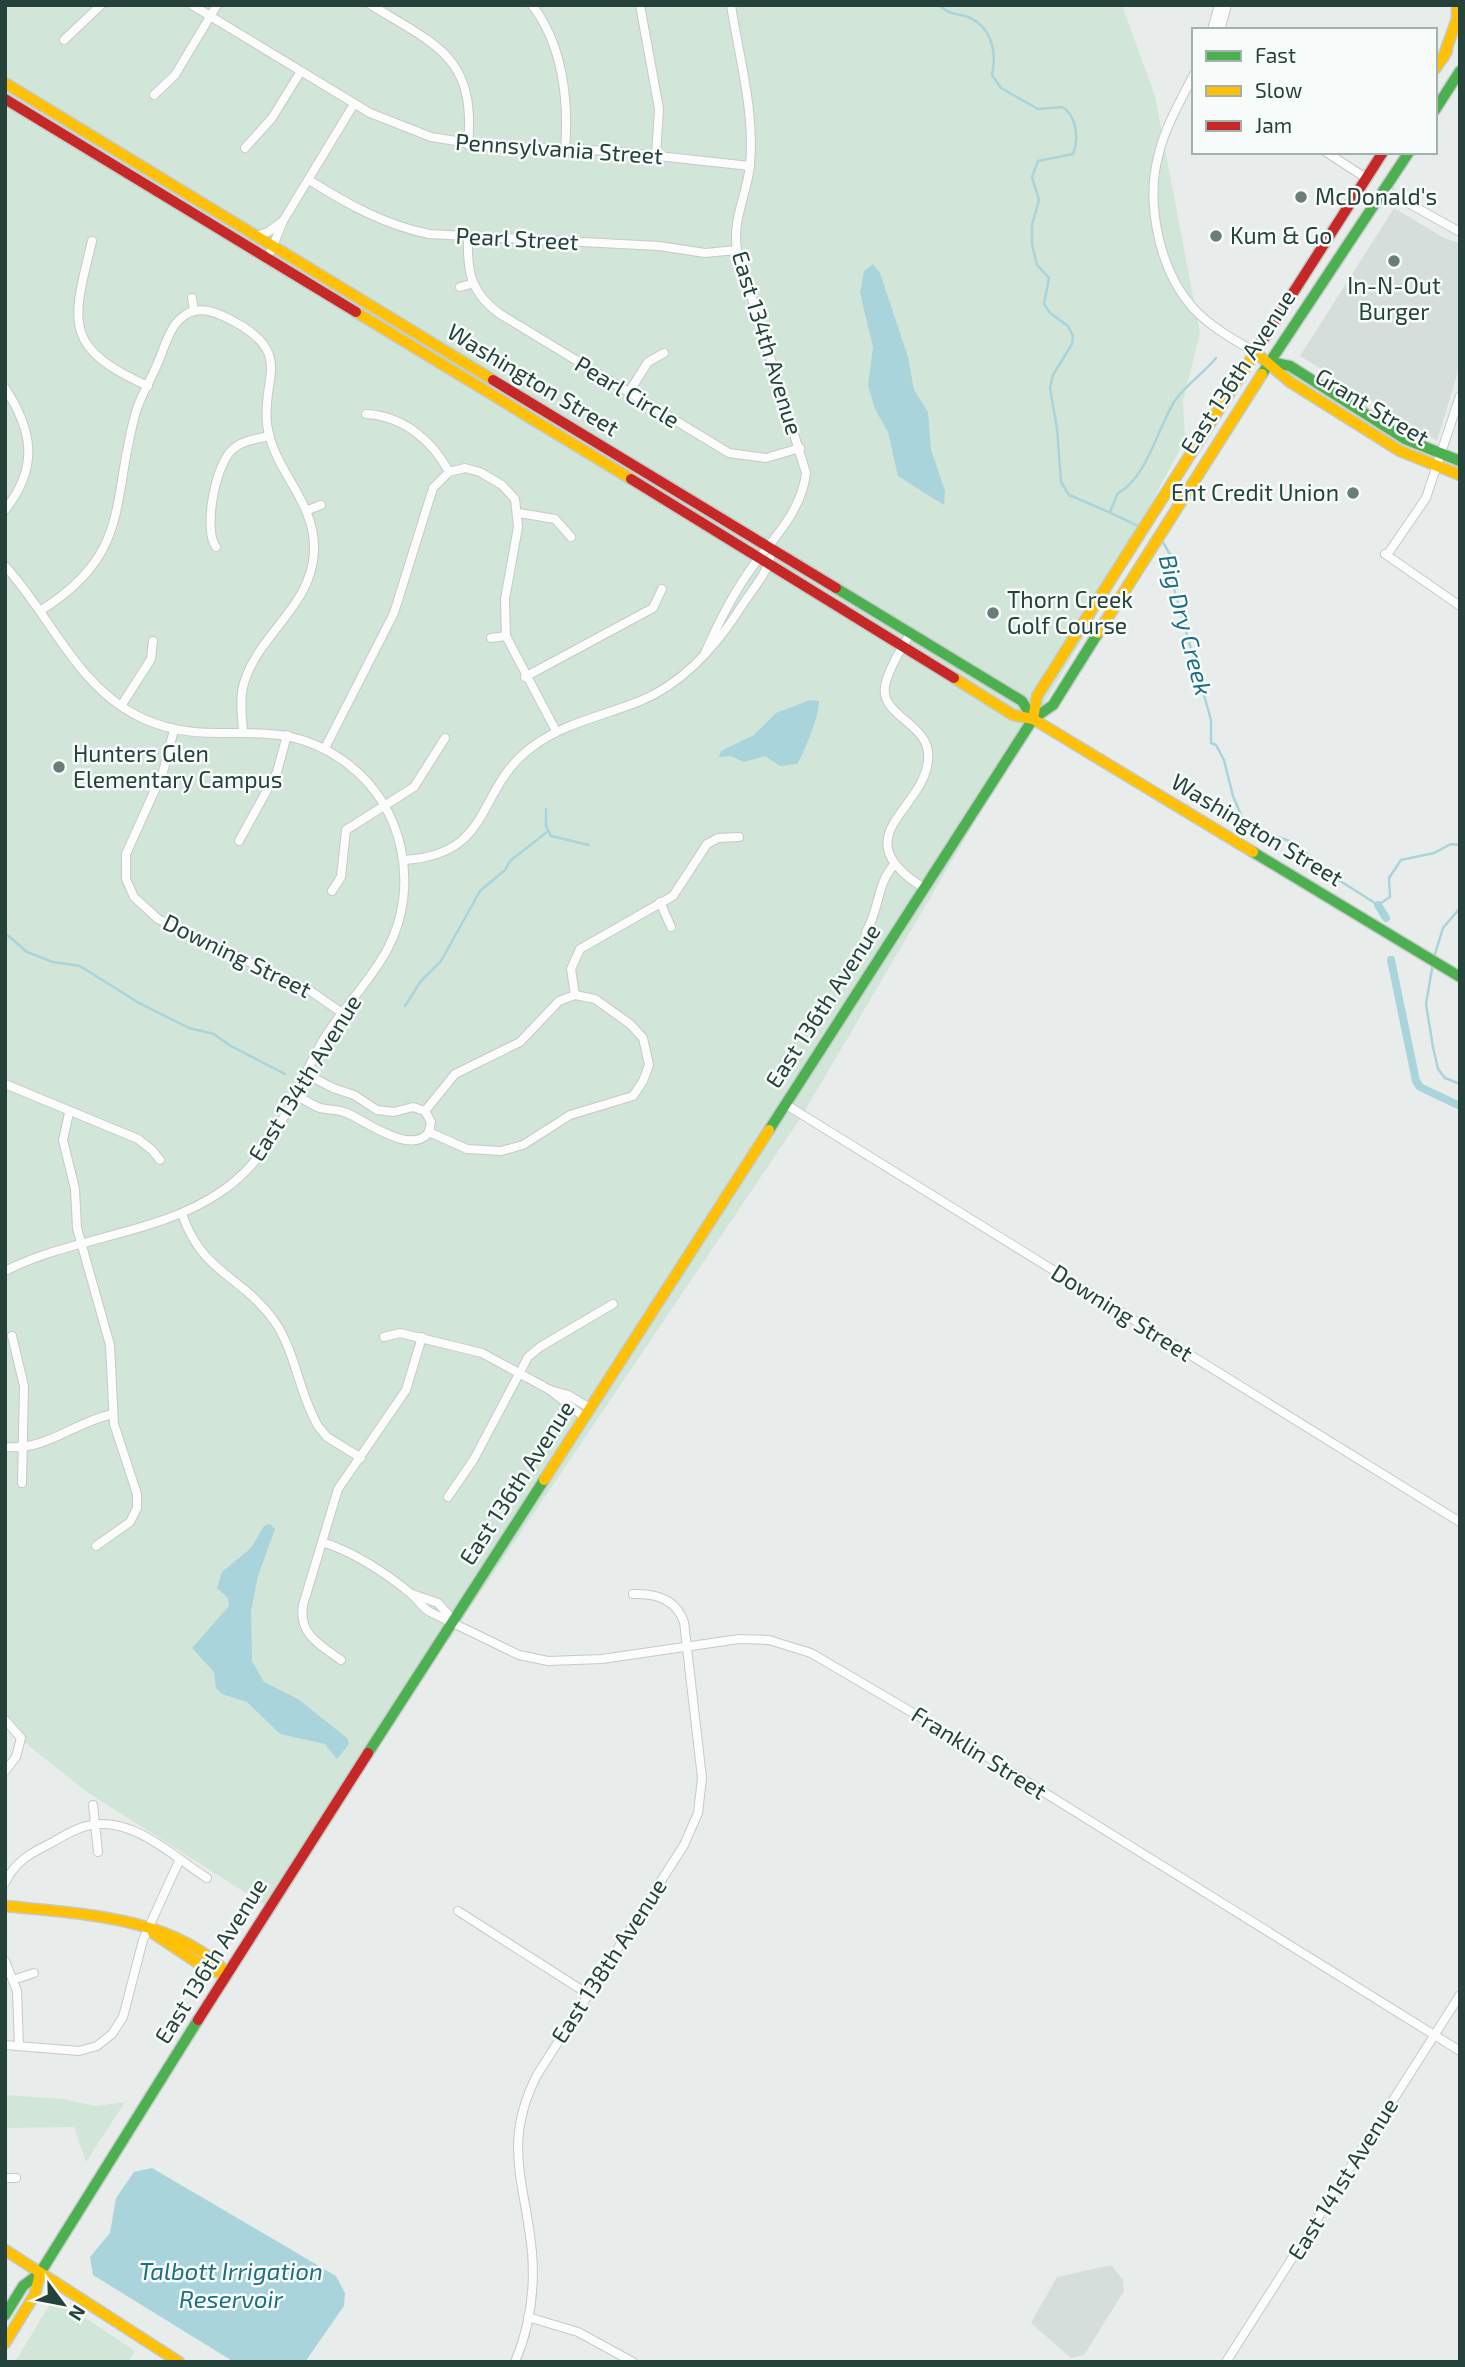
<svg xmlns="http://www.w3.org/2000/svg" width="1465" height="2367" font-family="'Exo 2',sans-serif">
	<rect width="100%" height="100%" fill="#e8edeb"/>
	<g fill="#d6dedb">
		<polygon points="1394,208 1444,238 1460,243 1460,365 1437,441 1300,356"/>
		<polygon points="1111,2265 1123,2280 1124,2291 1084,2355 1071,2358 1031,2323 1057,2277"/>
	</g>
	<g fill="#d1e6d8">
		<polygon points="5,5 1122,5 1155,96 1200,333 1183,401 1185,440 1159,488 1123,570 800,1119 268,1907 87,1792 5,1727"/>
		<polygon points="5,2095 63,2099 96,2106 125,2102 86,2162 74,2127 5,2128"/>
		<polygon points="54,2297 135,2351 129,2362 15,2362"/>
	</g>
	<g fill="#a9d4db">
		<polygon points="873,264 880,273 908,357 914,390 928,412 931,450 945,491 944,505 898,476 888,432 875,409 868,385 873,347 860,293 864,271"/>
		<path d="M810,700L819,701C820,713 804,754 797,764L780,766L765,756L744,762L731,756L719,757L721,751L754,735L776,713Z"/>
		<polygon points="270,1524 275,1529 258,1576 251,1611 252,1661 264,1682 298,1699 347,1738 349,1744 337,1759 325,1744 280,1734 247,1702 222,1694 216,1688 214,1672 192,1648 229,1606 228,1598 217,1588 222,1572 251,1548 264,1526"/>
		<polygon points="152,2168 336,2276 345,2293 344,2306 305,2362 234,2362 93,2275 90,2257 110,2233 116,2198 134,2172"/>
	</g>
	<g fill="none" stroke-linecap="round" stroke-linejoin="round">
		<g stroke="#a9d4db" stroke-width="2.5">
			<path d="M940,5C946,13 956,14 965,16C992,25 997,52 992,75L1001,88L1038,109L1062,107C1077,115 1079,140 1073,154L1038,161L1032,177L1039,200L1032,225V244L1037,265L1049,278L1044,304L1050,313L1068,326L1073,336L1072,344L1053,375L1050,388L1057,428L1061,482L1069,495C1093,505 1116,515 1140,527"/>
			<path d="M1110,512L1118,493C1146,479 1158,428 1174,402C1184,386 1204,373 1216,358"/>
			<polyline points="1161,539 1171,556 1173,585 1211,720 1211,743 1216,745 1224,760 1233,796 1242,817 1265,833 1296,843 1323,870 1378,905 1390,897 1389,878 1401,860 1434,853 1451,844 1460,845"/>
			<polyline points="546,809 546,826 551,836 589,845"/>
			<polyline points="5,933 27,952 53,962 80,966 139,1003 189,1028 214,1034 229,1045 285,1074"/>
			<polyline points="1434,957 1443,928 1460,908"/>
			<polyline points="1433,963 1426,1004 1433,1047 1438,1069 1445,1078 1460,1084"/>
			<polyline points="405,1006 421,981 441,961 480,891 505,870 510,861 547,832"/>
		</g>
		<g stroke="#a9d4db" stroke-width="8">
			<polyline points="1378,905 1386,918"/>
			<polyline points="1391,960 1416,1081 1420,1087 1460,1106"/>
		</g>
		<defs>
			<g id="street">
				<polyline points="192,5 370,113 431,137 487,146 612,151 750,166"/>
				<path d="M371,5C438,46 476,57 468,145"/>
				<path d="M532,5C563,45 569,101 565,150"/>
				<polyline points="640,5 659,109 656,154"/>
				<polyline points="1212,30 1219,5"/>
				<polyline points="1220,30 1227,5"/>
				<polyline points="64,40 101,5"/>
				<path d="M1194,74C1181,100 1166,125 1159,153C1145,202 1159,271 1194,309C1211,327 1234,340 1255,352"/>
				<polyline points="154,95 175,75 217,5"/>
				<polyline points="245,148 272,118 301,71"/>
				<polyline points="1326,152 1366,178"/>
				<path d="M309,180C347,204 385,225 429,234L659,246L705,253L737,250"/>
				<polyline points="1385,190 1460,232"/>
				<polyline points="256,236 268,232 283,221 354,104"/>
				<path d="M468,238C467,273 471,293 500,314L729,453L766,458L800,448"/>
				<path d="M92,241C72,323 62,347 148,386"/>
				<polyline points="271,251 283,221"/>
				<polyline points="460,287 471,284"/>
				<polyline points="192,298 194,311"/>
				<path d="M5,388C33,431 39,467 5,510"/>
				<polyline points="629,392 648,362 664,353"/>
				<path d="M366,414C403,416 432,440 449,472"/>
				<polyline points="308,510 321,505"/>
				<polyline points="519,513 555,519 571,537"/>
				<path d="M216,547C203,530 215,464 233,449C243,440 257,439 269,436"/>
				<polyline points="1385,554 1460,606"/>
				<polyline points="1387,555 1426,498 1460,396"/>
				<path d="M5,566C52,617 77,689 144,719C217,752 277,708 349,765C404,807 420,887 388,948C370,983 340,1010 321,1044C291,1097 275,1155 222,1191C159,1235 74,1236 5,1271"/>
				<path d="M40,611C131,554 111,504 135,415C139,399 149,383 156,367C163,352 168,331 179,320C198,300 223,315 242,326C291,357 262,379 267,424C273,471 316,501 314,551C312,605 261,632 245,680C239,696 242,715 243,732"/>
				<path d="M910,633C902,649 890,665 886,682C876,714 925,722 928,752C933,808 837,834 924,888"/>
				<polyline points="491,638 506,636"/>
				<path d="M705,653C719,621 737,586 759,558C779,533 802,507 806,473L737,250C732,219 747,195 750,165C755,113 739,57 731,5"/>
				<polyline points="525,677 653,608 662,589"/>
				<polyline points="121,706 151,659 153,641"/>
				<polyline points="174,730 163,772 126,854 126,879 134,897 158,919 309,990 342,1013"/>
				<polyline points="325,748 394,613 433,488 449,472 465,468 480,472 502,485 515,499 518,527 505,599 506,636 556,731"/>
				<polyline points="239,841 277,772 287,735"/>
				<path d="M403,860C495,855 474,790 532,747C564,723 603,716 640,701C684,683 718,644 743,604C752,590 767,573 770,558"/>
				<polyline points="332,891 341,877 346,830 414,787 445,738"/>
				<polyline points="660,902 671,927"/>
				<path d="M866,932C879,911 877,884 893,866"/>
				<polyline points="575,995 571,969 580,949 673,896 707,844 718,838 739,837"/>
				<polyline points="5,1084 138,1139 152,1150 160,1160"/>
				<path d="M296,1096C304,1099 312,1105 320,1108C329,1110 338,1109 347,1113C367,1122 412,1156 429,1132L431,1122L425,1111L413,1107L394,1112L377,1110L354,1095L333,1088L306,1074"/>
				<polyline points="785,1104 1460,1522"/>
				<polyline points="425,1111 455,1074 520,1042 559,1001 575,995 595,999 630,1024 643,1038 649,1065 643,1081 633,1096 570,1115 523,1145 501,1151 467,1149 429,1132"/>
				<polyline points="69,1113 63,1140 75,1189 77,1228 110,1345 114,1424 137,1494 137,1508 130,1522 96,1546"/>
				<path d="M182,1214C203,1275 241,1274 275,1322C296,1353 299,1394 318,1426L327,1437L361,1458"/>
				<polyline points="12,1336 24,1386 22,1483"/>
				<polyline points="384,1337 400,1333 482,1353 550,1390 585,1418"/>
				<polyline points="550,1390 568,1395 590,1408"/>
				<path d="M5,1447C47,1451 74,1422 113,1414"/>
				<polyline points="448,1497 474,1459 528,1357 540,1347 613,1304"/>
				<path d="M322,1542C352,1551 386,1573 410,1593C418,1599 421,1607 430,1612L519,1655L548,1661L602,1659L739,1639L769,1640L811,1653L976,1750L1460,2051"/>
				<polyline points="412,1594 438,1603 452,1619"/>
				<path d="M341,1660C320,1645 298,1634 303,1605L338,1489L406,1390L422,1337"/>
				<polyline points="5,1720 21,1738 16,1757 5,1771"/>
				<polyline points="93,1805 98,1852"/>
				<path d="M5,1883C15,1861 31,1853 53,1842C65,1835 78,1827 92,1825C134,1817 175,1858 207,1878"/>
				<polyline points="458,1911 588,1994"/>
				<polyline points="5,1961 17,1991 19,2045"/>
				<polyline points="13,1980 34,1973"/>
				<polyline points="5,2045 79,2051 97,2046 112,2034 123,2017 143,1940 179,1861"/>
				<polyline points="5,2178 16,2178"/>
				<polyline points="528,2317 578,2332 633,2362"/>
				<path d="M515,2362C530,2327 535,2289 532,2252C525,2181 502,2144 537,2075L684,1845L698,1813L702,1778L684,1622C676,1599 655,1593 633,1594"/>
				<polyline points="1226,2362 1460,1995"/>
			</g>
			<g id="fast">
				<polyline points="1435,110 1460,71"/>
				<polyline points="1270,362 1290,366 1405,439 1460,461"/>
				<polyline points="1262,374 1409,152"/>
				<polyline points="836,588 1022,701 1033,719"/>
				<polyline points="1253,852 1460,977"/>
				<polyline points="769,1130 1033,719 1053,705 1098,633"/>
				<polyline points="368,1753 544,1480"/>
				<polyline points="5,2315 23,2286 40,2273 198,2020"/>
			</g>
			<g id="slow">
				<polyline points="1443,58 1457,19 1457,5"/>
				<polyline points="1435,69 1447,51"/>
				<polyline points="5,83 493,380"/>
				<polyline points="356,312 631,479"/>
				<polyline points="1255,352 1290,382 1400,451 1460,475"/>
				<polyline points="1098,633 1262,374"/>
				<polyline points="954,678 1013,715 1033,719 1253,852"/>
				<polyline points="1033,719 1037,696 1261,343"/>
				<polyline points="544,1480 769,1130"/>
				<path d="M5,1906C80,1914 172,1916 227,1973"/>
				<polyline points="153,1933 210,1971 227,1973"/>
				<polyline points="5,2250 179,2362"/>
				<polyline points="5,2343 35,2294 40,2273"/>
			</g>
			<g id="jam">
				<polyline points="5,99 356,312"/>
				<polyline points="1261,343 1383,152"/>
				<polyline points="493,380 836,588"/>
				<polyline points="631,479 954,678"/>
				<polyline points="198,2020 368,1753"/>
			</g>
		</defs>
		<use href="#street" stroke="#c5cac8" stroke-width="10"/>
		<use href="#fast" stroke="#c3cbc8" stroke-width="13"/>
		<use href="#slow" stroke="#c3cbc8" stroke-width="13"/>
		<use href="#jam" stroke="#c3cbc8" stroke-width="13"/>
		<use href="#street" stroke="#fcfcfc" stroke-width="8"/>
		<use href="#fast" stroke="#4caf50" stroke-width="10"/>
		<use href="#slow" stroke="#ffc107" stroke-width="10"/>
		<use href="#jam" stroke="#c62828" stroke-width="10"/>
	</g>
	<g fill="#697e78" stroke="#f7fbf9" stroke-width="2.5">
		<circle cx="1301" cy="197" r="7"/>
		<circle cx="1216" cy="236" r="7"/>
		<circle cx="1394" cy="261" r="7"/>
		<circle cx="1353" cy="493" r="7"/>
		<circle cx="993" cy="613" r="7"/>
		<circle cx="59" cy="767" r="7"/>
	</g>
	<g text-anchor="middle" stroke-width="5" stroke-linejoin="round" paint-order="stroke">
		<g font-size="23" fill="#24423a" stroke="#f7fbf9">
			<text transform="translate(559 149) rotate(4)" y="8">Pennsylvania Street</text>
			<text transform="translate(517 239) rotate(3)" y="8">Pearl Street</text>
			<text transform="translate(767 343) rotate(73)" y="8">East 134th Avenue</text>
			<text transform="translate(1238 372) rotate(-57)" y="8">East 136th Avenue</text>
			<text transform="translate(533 380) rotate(31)" y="8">Washington Street</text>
			<text transform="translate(627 392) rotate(31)" y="8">Pearl Circle</text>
			<text transform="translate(1372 407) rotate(31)" y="8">Grant Street</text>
			<text transform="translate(1257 830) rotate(31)" y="8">Washington Street</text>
			<text transform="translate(237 956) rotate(26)" y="8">Downing Street</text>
			<text transform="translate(823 1006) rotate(-57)" y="8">East 136th Avenue</text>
			<text transform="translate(305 1078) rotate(-58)" y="8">East 134th Avenue</text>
			<text transform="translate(1122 1313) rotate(32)" y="8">Downing Street</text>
			<text transform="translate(517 1483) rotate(-57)" y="8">East 136th Avenue</text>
			<text transform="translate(979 1753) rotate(32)" y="8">Franklin Street</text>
			<text transform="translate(211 1961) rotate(-58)" y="8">East 136th Avenue</text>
			<text transform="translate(609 1961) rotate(-57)" y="8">East 138th Avenue</text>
			<text transform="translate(1343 2179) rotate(-58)" y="8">East 141st Avenue</text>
		</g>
		<g font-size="23" fill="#24423a" stroke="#f7fbf9" text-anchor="start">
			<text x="1315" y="205">McDonald's</text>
			<text x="1230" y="244">Kum &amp; Go</text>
			<text x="1394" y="294" text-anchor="middle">In-N-Out<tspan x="1394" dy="26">Burger</tspan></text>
			<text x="1339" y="501" text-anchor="end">Ent Credit Union</text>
			<text x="1007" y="608">Thorn Creek<tspan x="1007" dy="26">Golf Course</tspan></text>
			<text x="73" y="762">Hunters Glen<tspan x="73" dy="26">Elementary Campus</tspan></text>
		</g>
		<g font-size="24" font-style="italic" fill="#1c6f80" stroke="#f7fbf9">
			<text transform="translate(1185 625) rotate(75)" y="8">Big Dry Creek</text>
			<text x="231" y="2280">Talbott Irrigation<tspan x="231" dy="28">Reservoir</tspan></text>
		</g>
	</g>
	<rect width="1465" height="2367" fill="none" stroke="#24423a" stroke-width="14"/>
	<rect x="1192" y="28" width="245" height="126" fill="#f7fbf9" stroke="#a3b1ad" stroke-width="2"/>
	<rect x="1206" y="51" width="35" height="10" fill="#4caf50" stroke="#a3b1ad" stroke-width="2"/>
	<text x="1255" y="63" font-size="21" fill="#24423a">Fast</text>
	<rect x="1206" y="86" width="35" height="10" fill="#ffc107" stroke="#a3b1ad" stroke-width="2"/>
	<text x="1255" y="98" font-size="21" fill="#24423a">Slow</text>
	<rect x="1206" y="121" width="35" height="10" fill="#c62828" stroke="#a3b1ad" stroke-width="2"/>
	<text x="1255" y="133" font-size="21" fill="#24423a">Jam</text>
	<g transform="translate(63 2304) rotate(122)" stroke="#f7fbf9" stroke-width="5" paint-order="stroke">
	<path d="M0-5L12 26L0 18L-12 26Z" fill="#24423a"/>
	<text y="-10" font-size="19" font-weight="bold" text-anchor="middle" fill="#24423a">N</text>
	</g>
</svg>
